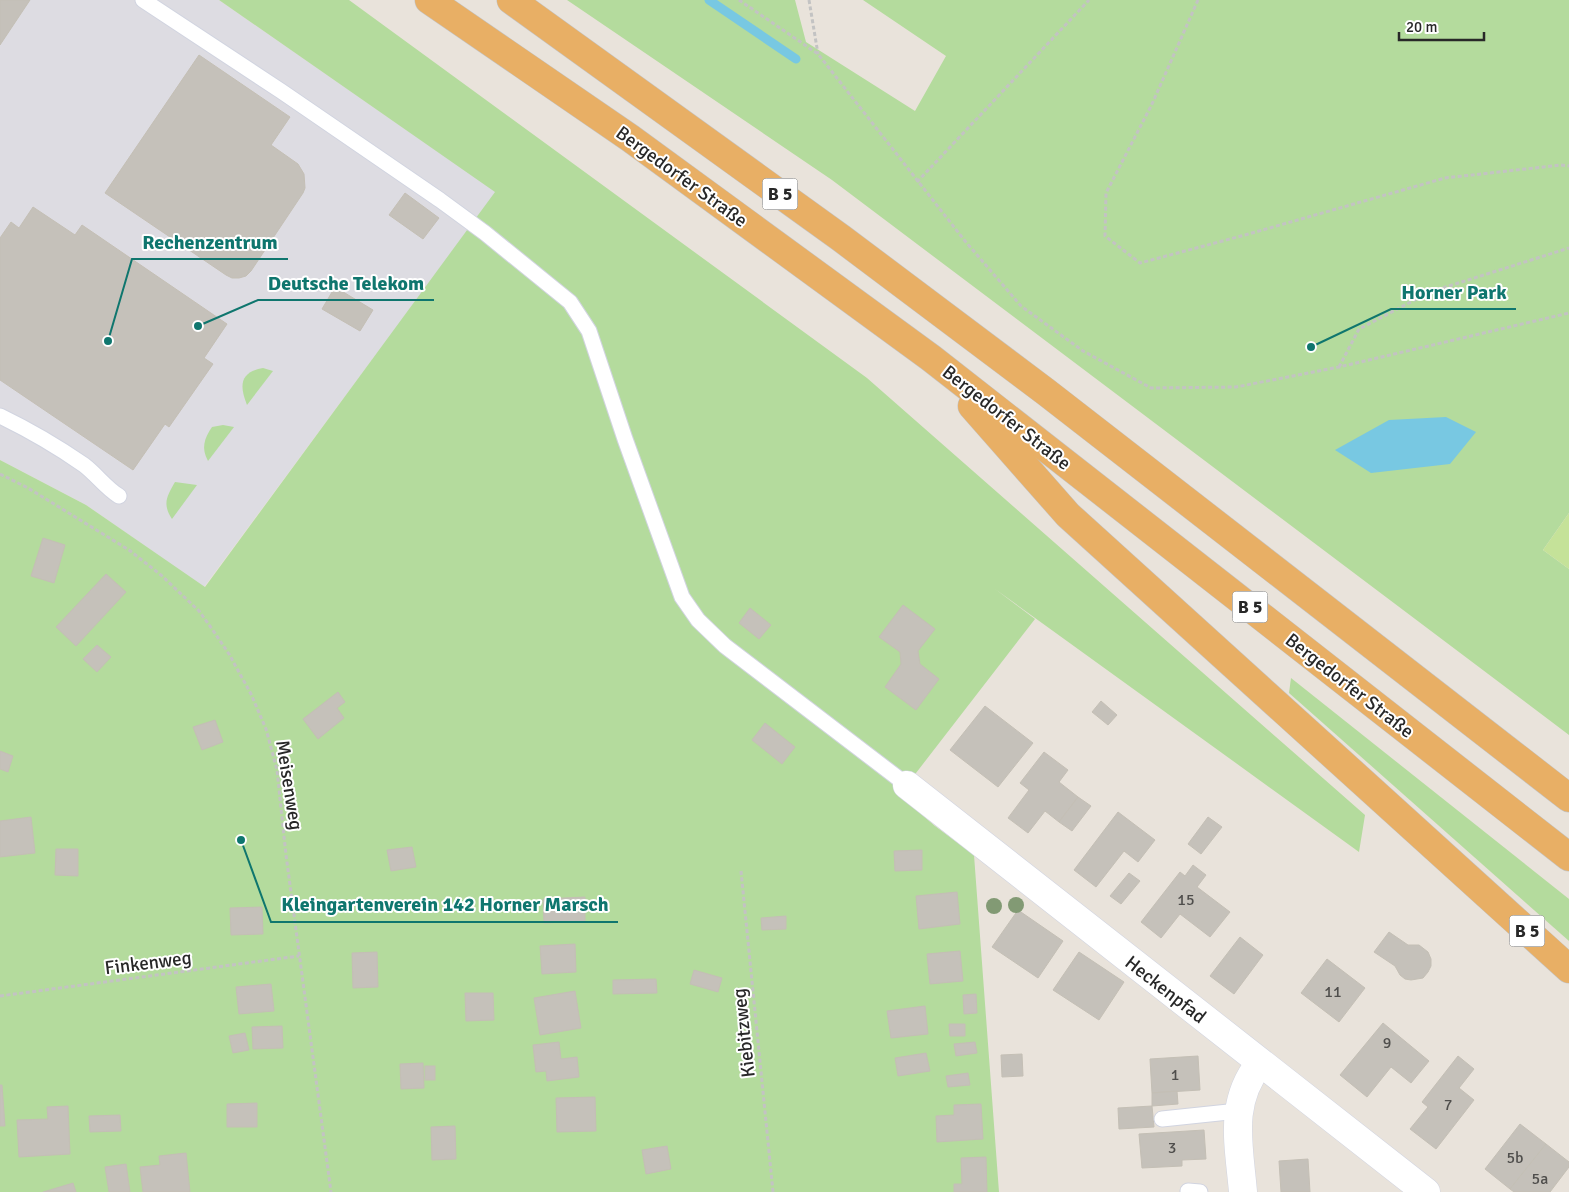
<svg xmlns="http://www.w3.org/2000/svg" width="1569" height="1192" font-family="Signika,sans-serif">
	<rect width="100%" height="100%" fill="#e9e3db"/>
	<polygon fill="#dddce2" points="0,0 219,0 496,192 204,587 86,505 0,460"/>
	<g fill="#b4db9d">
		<polygon points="219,0 349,0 867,378 1365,815 1359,852 995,589 1035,619 899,795 935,826 974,855 999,1192 0,1192 0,460 86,505 205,587 495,192"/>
		<polygon points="567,0 795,0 806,42 915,111 946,56 863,0 1569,0 1569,513 1543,550 1569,569 1569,735 832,180"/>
		<path d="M263,368L273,371L247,405C239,385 240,372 263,368Z"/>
		<path d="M223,425L234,427L208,461C201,448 204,439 212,427Z"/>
		<path d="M175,482L197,485L172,519C162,504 167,496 175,482Z"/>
		<polygon points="1291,678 1569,899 1569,941 1289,693"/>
	</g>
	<polygon fill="#c5e299" points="1569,513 1569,569 1543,550"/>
	<polygon fill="#78c8e2" points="1446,417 1476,432 1450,464 1371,473 1335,450 1389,420"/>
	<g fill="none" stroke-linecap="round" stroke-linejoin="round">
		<polyline stroke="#78c8e2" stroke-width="9" points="709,0 796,59"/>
	</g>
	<g fill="#c5c1ba" stroke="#c4bfb5">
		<polygon points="0,0 30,0 0,45"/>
		<polygon points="199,55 290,117 271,145 298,164 304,174 305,188 303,193 251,271 246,276 239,278 232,278 226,275 105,193"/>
		<polygon points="405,193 439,218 423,239 389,215"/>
		<polygon points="33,207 75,235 82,225 227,324 204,358 213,364 169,427 165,424 133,470 0,380 0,238 11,222 19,228"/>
		<polygon points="335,287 373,310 360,331 322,309"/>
		<polygon points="43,538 65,545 54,583 31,576"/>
		<polygon points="106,574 126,592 76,646 56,627"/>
		<polygon points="903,605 935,629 918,651 920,664 939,679 916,710 885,687 901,664 900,652 879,637"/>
		<polygon points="750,608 771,625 759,639 739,623"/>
		<polygon points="97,645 111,657 97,672 83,659"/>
		<polygon points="338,692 345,702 337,708 344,718 318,739 303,719"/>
		<polygon points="1101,701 1117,715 1108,725 1092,712"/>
		<polygon points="985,706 1033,743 998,787 950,750"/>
		<polygon points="215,720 223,742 202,750 193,727"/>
		<polygon points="765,723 795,747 782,764 752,740"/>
		<polygon points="0,751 13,756 8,772 0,769"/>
		<polygon points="1044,752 1068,770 1059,782 1078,797 1059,822 1045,811 1028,833 1008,818 1029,790 1020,783"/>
		<polygon points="1078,797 1091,806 1072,831 1059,822"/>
		<polygon points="1118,812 1155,840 1138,862 1124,851 1096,887 1074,870"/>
		<polygon points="31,817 35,853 0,857 0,821"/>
		<polygon points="1208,817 1222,827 1201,854 1188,844"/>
		<polygon points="412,847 416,867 391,871 387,850"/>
		<polygon points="56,849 78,849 78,876 55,875"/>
		<polygon points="922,850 922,870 895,871 894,851"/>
		<polygon points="1193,865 1206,875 1197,887 1230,912 1210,937 1180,914 1161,938 1141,922 1180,872 1185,876"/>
		<polygon points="1129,873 1140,881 1121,904 1110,896"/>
		<polygon points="957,892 960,924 919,929 916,896"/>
		<polygon points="585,897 585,921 544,923 543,899"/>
		<polygon points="262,907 263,934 231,935 230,908"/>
		<polygon points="1018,910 1063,941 1038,978 992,947"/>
		<polygon points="786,916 786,929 762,930 761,918"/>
		<polygon points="1389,932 1408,945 1419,945 1428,952 1431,959 1431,966 1428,972 1423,978 1411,980 1405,979 1400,975 1395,966 1374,952"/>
		<polygon points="1240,937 1263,955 1234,994 1210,976"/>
		<polygon points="575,944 576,972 542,974 540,946"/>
		<polygon points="960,951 963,981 930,984 927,954"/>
		<polygon points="377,952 378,987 353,988 352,953"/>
		<polygon points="1079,952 1124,982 1099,1020 1053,990"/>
		<polygon points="1327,959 1365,988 1339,1022 1301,993"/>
		<polygon points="694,970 722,978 718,992 690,984"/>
		<polygon points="656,979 657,993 613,994 613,980"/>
		<polygon points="271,984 274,1011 239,1014 236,987"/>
		<polygon points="575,991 581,1028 540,1035 534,998"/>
		<polygon points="465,993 493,993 494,1020 466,1021"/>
		<polygon points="976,994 977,1013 964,1014 963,995"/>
		<polygon points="925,1006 928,1034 891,1038 887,1011"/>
		<polygon points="1383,1023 1429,1061 1411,1083 1391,1067 1367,1097 1340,1075"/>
		<polygon points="949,1024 965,1024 965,1036 950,1036"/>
		<polygon points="282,1026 283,1048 253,1049 252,1027"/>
		<polygon points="245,1033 249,1050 233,1053 229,1036"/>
		<polygon points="559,1042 561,1059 577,1057 579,1077 547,1081 546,1071 536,1072 533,1045"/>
		<polygon points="975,1042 977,1053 956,1056 954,1044"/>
		<polygon points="926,1053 930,1071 898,1076 895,1058"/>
		<polygon points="1022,1054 1023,1076 1002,1077 1001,1055"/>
		<polygon points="1198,1056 1200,1090 1152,1093 1150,1059"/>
		<polygon points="1458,1056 1474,1069 1459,1088 1474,1100 1436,1149 1410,1129 1428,1107 1422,1102"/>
		<polygon points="423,1063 424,1088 401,1089 400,1064"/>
		<rect x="425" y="1066" width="10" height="14"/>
		<polygon points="968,1073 970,1085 948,1087 946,1076"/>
		<polygon points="0,1085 2,1085 5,1126 0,1126"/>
		<polygon points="1177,1091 1178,1104 1152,1106 1152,1093"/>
		<polygon points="595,1097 596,1131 557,1132 556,1098"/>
		<polygon points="257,1103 257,1127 227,1127 227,1104"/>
		<polygon points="981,1104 983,1139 937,1142 936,1116 954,1115 954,1105"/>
		<polygon points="68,1106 70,1154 19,1157 17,1120 48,1119 47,1107"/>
		<polygon points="1152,1106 1154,1127 1119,1129 1118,1108"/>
		<polygon points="120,1115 121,1131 90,1132 89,1116"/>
		<polygon points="1520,1124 1546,1144 1510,1189 1485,1169"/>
		<polygon points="455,1126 456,1159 432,1160 431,1127"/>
		<polygon points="1204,1130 1206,1159 1182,1160 1182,1166 1142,1168 1139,1134"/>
		<polygon points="1546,1144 1569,1162 1569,1167 1550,1192 1514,1192 1510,1189"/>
		<polygon points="667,1146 671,1169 646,1174 642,1150"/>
		<polygon points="186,1153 190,1192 143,1192 140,1167 160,1165 159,1156"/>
		<polygon points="986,1157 987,1192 954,1192 954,1184 962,1184 961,1158"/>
		<polygon points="1308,1159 1310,1192 1281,1192 1279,1161"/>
		<polygon points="126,1164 130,1192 109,1192 105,1167"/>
		<polygon points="73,1183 76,1192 43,1192"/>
	</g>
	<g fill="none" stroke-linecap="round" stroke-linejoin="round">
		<defs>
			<g id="service">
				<polyline points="143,0 281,91 440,200 485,233 570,302 589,331 625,439 682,597 698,620 725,646 907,785"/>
				<path d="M0,416C29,430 58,447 84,465C97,475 106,488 119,496"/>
				<polyline points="1162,1119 1238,1111"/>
				<polyline points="1188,1191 1200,1192"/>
			</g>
			<g id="minor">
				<polyline points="907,785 1426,1192"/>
				<path d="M1243,1192C1239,1144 1228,1103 1260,1063"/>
			</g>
			<g id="trunk">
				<polyline points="429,0 630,138 931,358 1569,857"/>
				<polyline points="511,0 841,238 1046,392 1569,798"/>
				<polyline points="972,406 1068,515 1569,969"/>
			</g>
		</defs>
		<use href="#service" stroke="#d1d4e0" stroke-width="17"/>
		<use href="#minor" stroke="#d1d4e0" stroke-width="29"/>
		<use href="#trunk" stroke="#c3c3c3" stroke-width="29"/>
		<g stroke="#c3c3c3" stroke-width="3" stroke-dasharray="4 2.5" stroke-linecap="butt">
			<polyline points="739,0 818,54 965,241 1021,306 1083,351 1151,388 1236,387 1339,367 1569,313"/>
			<polyline points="809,0 818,54"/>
			<polyline points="1198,0 1152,104 1106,193 1105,236 1140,263 1245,235 1445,178 1561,165 1569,166"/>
			<polyline points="917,182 1089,0"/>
			<polyline points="1339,367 1359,329 1430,292 1569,248"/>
			<polyline points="0,474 28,488 129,550 161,575 199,611 212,629 229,654 251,694 266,729 277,770 286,855 331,1192"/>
			<polyline points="741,871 773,1192"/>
			<polyline points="0,996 299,956"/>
		</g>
		<use href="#service" stroke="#fff" stroke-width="15"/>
		<use href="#minor" stroke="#fff" stroke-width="28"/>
		<use href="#trunk" stroke="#e8af65" stroke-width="28"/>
	</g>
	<g fill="#829a74">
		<circle cx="1016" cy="905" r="8"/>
		<circle cx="994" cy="906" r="8"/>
	</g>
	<g text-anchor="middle" stroke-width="4" stroke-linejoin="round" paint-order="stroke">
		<g font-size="16" fill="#4f4e4c">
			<text x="1186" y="905">15</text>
			<text x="1333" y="997">11</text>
			<text x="1387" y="1048">9</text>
			<text x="1175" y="1080">1</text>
			<text x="1448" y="1110">7</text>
			<text x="1172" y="1153">3</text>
			<text x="1515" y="1163">5b</text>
			<text x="1540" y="1184">5a</text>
		</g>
		<g fill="#fff" stroke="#686868" stroke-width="1">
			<rect x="762.5" y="178.5" width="35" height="31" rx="4"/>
			<rect x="1232.5" y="591.5" width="35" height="31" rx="4"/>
			<rect x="1509.5" y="915.5" width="35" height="31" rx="4"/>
		</g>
		<g font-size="18" font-weight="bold" fill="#282828">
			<text x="780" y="200">B 5</text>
			<text x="1250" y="613">B 5</text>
			<text x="1527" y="937">B 5</text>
		</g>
		<g font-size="19" fill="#282828" stroke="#fff">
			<text transform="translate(682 176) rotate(36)" y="7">Bergedorfer Straße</text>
			<text transform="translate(1007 417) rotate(38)" y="7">Bergedorfer Straße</text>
			<text transform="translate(1350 685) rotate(38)" y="7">Bergedorfer Straße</text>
			<text transform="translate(290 785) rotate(81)" y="7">Meisenweg</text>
			<text transform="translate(148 962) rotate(-7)" y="7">Finkenweg</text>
			<text transform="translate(1166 989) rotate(38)" y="7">Heckenpfad</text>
			<text transform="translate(743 1033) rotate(-96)" y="7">Kiebitzweg</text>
		</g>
	</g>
	<path fill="none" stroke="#0f766e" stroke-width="2" d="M108 341L132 259H288M198 326L258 300H434M1311 347L1391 309H1516M241 840L271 922H618"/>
	<g fill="#0f766e" stroke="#fff" stroke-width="2">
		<circle cx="108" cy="341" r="5"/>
		<circle cx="198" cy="326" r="5"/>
		<circle cx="1311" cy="347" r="5"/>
		<circle cx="241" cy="840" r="5"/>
	</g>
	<g font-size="20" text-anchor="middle" font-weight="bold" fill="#0f766e" stroke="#fff" stroke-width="4" stroke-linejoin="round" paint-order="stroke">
		<text x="210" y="249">Rechenzentrum</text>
		<text x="346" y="290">Deutsche Telekom</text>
		<text x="1454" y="299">Horner Park</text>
		<text x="445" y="911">Kleingartenverein 142 Horner Marsch</text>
	</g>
	<path d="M1399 32v8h85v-8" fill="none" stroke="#282828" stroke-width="2.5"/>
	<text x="1406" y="32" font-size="15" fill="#282828" stroke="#ffffff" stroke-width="4" paint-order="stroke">20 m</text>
</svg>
